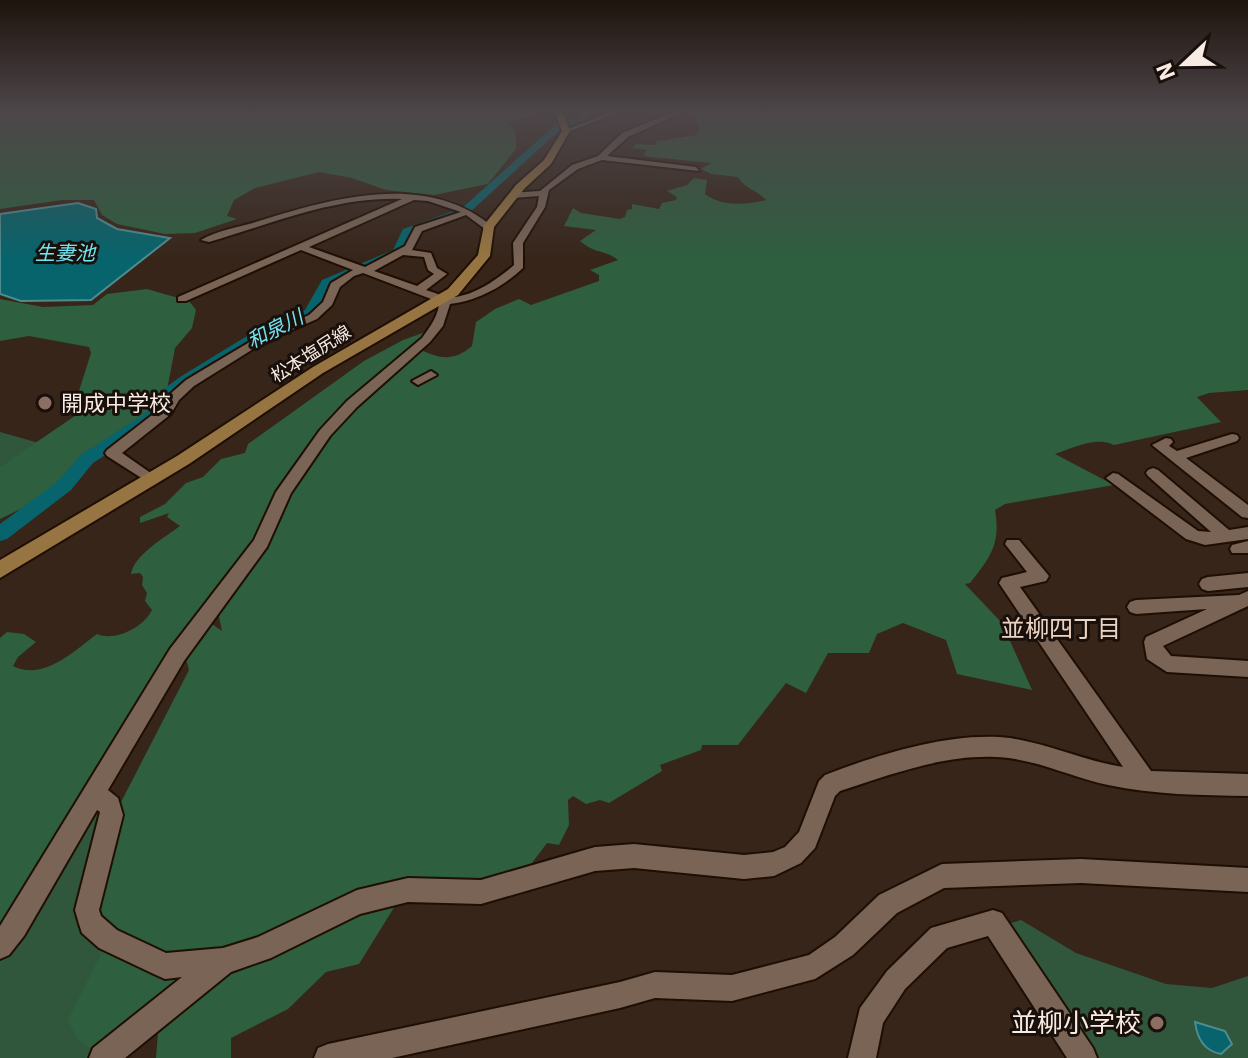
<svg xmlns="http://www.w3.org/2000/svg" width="1248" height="1058" font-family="'IBM Plex Sans','Noto Sans JP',sans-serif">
	<rect width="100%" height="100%" fill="#372519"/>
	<g fill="#30563c">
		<polygon points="0,432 39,443 0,467"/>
		<polygon points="104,807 106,943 99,1054 94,1058 0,1058 0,956 90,809"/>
		<polygon points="1021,920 1076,953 1166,984 1212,988 1248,976 1248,1058 1089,1058 1005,925"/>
	</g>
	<g fill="#2e5f3f">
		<polygon points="0,111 541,111 542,112 508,123 516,132 516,149 488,184 434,195 386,190 352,178 319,172 255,188 234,200 227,216 237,219 195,233 165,234 117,224 102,215 94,200 62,200 0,209"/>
		<path d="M685,111H1248V390L1209,393L1197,397L1221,422L1114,445C1097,436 1072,448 1055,454L1114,485L1005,504L995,510C1001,544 990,558 970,583L965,584L1002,623L1032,690L957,674L946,640L903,623L877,634L869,653H828L806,693L786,683L738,745H702L701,750L660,765L662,771L609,803L600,800L586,804L573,796L568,800L569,825L559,845L547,843L523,875L480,888L408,885L359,964L326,972L288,1009L231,1038V1058H156L159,1019L99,1054L78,1040L68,1020L111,934L91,908L118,808L189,670L184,651L209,622L222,631L217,607L327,436L419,349C440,359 453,362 472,346L476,322L495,309L519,299L531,305L599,281V275L590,270L618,260C606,250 595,254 580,241L596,230L564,226L573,208L581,213L620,219L625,217L627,210L632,209V204L659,209L662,203L676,200L677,197L667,191L687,185L694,178L707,180L705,194C721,207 749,205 766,200C757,190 745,189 738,177L711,174L701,169L711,163L643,156L647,150L632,148L636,144L655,145L657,141L696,135L700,127L694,117L678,113Z"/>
		<polygon points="147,289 189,301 196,310 192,328 175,348 167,390 149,415 87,454 43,498 0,519 0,467 88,407 92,399 79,391 91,353 89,347 29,336 0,341 0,299 43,307 93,305 107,294"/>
		<path d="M434,329L356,398L259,539L0,937V638L7,632L24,634L36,642L18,657L13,666C43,682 75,650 97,634C115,642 144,627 152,610L145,601L147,593L142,585L143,577L140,573L131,574C134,555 164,538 180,526L167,517L169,513L140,523V517L165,504L186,483L203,477L221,459L245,453L248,444L364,361L403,340Z"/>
	</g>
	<g fill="#07646c" stroke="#4f8c90" stroke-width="2">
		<polygon points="78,203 96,209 97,218 117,229 170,238 91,300 21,301 0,294 0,214"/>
		<path d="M1195,1022L1225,1031L1232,1044L1221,1054C1204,1051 1197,1038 1195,1022Z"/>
	</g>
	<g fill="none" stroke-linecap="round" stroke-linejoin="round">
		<polygon fill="#07646c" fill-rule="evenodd" points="582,111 590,111 587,121 561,129 470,212 412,233 402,255 333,285 323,308 315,316 257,342 192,383 177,394 161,419 93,463 71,490 7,539 0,541 0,524 57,482 81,455 149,411 165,388 180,377 247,336 305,310 322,280 393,250 403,229 462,208 555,125 580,117"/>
		<defs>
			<g id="minor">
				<polygon points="613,111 622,111 568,132 563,131"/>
				<path d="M676,111H685L628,137L607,156L696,167L699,171L602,160L578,169L549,190L545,207L523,243V268C503,287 477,301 450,304L443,326L430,342L357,407L330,436L291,493L267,547L184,661L108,790L118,798L123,815L99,910L101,916L117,930L166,953L223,948L258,937L357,890L408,878L481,880L595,847L634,844L744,855L773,852L785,847L799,832L819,781L825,775C879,754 953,731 1010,738C1049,744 1085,761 1123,767L999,583L1002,578L1027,572L1005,544L1007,540H1019L1049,576L1046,581L1020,587L1151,771L1248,774V796C1201,795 1154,795 1108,785C1070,777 1034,758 995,757C941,755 890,775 840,791L835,796L815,848L801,863L774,876L744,879L634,868L595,871L481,904L408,902L360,914L271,958L231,972L125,1058H89L93,1048L182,977L165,979L156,975L99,948L82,933L79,924L75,910L100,812L97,810L24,936L9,955L0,959V926L170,649L254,540L276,492L320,430L347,401L422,338C430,327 439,315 439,302L363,273L354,276L340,287L332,305L317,319L261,344L194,386L179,400L171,414L122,453L155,476L148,481L143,479L107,456L105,453L107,450L161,408L169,395L186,380L253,340L309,315L323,302L331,283L353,270L301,250L186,301H178V297L402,199C336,196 271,224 209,242L201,240C217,230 241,227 259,221C334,198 426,171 493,227L485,229L466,215L422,231L412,250L431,253L437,268L447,274L426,290C434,292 442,297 451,297C472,297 498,279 514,265L513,243L537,207L539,196L513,198L510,197V193L540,191L572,165L598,156L622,133ZM414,200L428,201L461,212L415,227L405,246L365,267L309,247ZM403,255L424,257L428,270L434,274L417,286L374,271Z"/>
				<polygon points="431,371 437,375 418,385 412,381"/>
				<polygon points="1232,434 1237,435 1239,438 1237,441 1186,458 1248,505 1248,518 1242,517 1152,445 1166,438 1171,439 1173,442 1169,446 1177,451"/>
				<polygon points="1153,468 1158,470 1229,530 1248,527 1248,539 1205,545 1186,539 1106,478 1113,473 1118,474 1198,531 1211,532 1148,476 1146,473 1148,470"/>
				<polygon points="1248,541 1248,553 1232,553 1230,549 1232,545"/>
				<polygon points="1248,573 1248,587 1208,591 1202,589 1199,584 1202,579 1208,577"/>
				<polygon points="1248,591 1248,606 1163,646 1171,656 1248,661 1248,677 1167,672 1147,659 1144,642 1146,637 1207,609 1136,614 1130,612 1127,607 1130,602 1136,600 1239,595"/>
				<polygon points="1081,859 1248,868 1248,892 1081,883 944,888 897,913 853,955 815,979 732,1001 655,998 620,1008 392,1058 314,1058 318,1048 328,1044 620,982 655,972 732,975 809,955 835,937 879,895 942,864"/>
				<polygon points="993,910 1002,913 1093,1048 1097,1058 1067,1058 988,936 947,948 905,989 883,1023 876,1058 848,1058 860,1008 887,971 931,928"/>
			</g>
			<polygon id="major" points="554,111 562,111 570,131 551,164 524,189 494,227 490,256 458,295 323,373 189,464 0,578 0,560 177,456 313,367 448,289 478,255 484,225 516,185 544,160 562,131"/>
		</defs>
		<use href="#minor" stroke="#1e0e03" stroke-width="4"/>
		<use href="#major" stroke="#1e0e03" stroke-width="4"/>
		<use href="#minor" fill="#796456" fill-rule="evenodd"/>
		<use href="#major" fill="#967542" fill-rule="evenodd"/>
	</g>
	<linearGradient id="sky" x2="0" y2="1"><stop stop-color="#1e140e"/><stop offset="0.43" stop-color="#4d4649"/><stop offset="1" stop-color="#4d4649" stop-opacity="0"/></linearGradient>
	<rect width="1248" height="259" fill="url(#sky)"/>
	<g fill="#8d6e63" stroke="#19100b" stroke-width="3">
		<circle cx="45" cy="403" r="8"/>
		<circle cx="1157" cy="1023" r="8"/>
	</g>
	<g text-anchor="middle" stroke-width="6" stroke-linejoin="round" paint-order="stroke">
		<g font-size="18" fill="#f8ebe3" stroke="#19100b">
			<text transform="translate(311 354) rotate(-32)" y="6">松本塩尻線</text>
		</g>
		<g font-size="20" font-style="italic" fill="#70e4f1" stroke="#19100b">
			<text x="65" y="260">生妻池</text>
			<text transform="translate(275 329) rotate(-27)" y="7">和泉川</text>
		</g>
		<g font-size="22" fill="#f8ebe3" stroke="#19100b" text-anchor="start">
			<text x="61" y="411">開成中学校</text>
		</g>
		<g font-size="24" fill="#ebd3c3" stroke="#19100b">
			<text x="1061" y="637">並柳四丁目</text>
		</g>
		<g font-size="26" fill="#f8ebe3" stroke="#19100b" text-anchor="end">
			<text x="1141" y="1032">並柳小学校</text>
		</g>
	</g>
	<g transform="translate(1184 64) rotate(248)" stroke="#19100b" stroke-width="6" paint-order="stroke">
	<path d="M0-6L14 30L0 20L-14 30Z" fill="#f8ebe3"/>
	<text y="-12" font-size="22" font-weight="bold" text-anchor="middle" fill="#f8ebe3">N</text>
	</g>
</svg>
